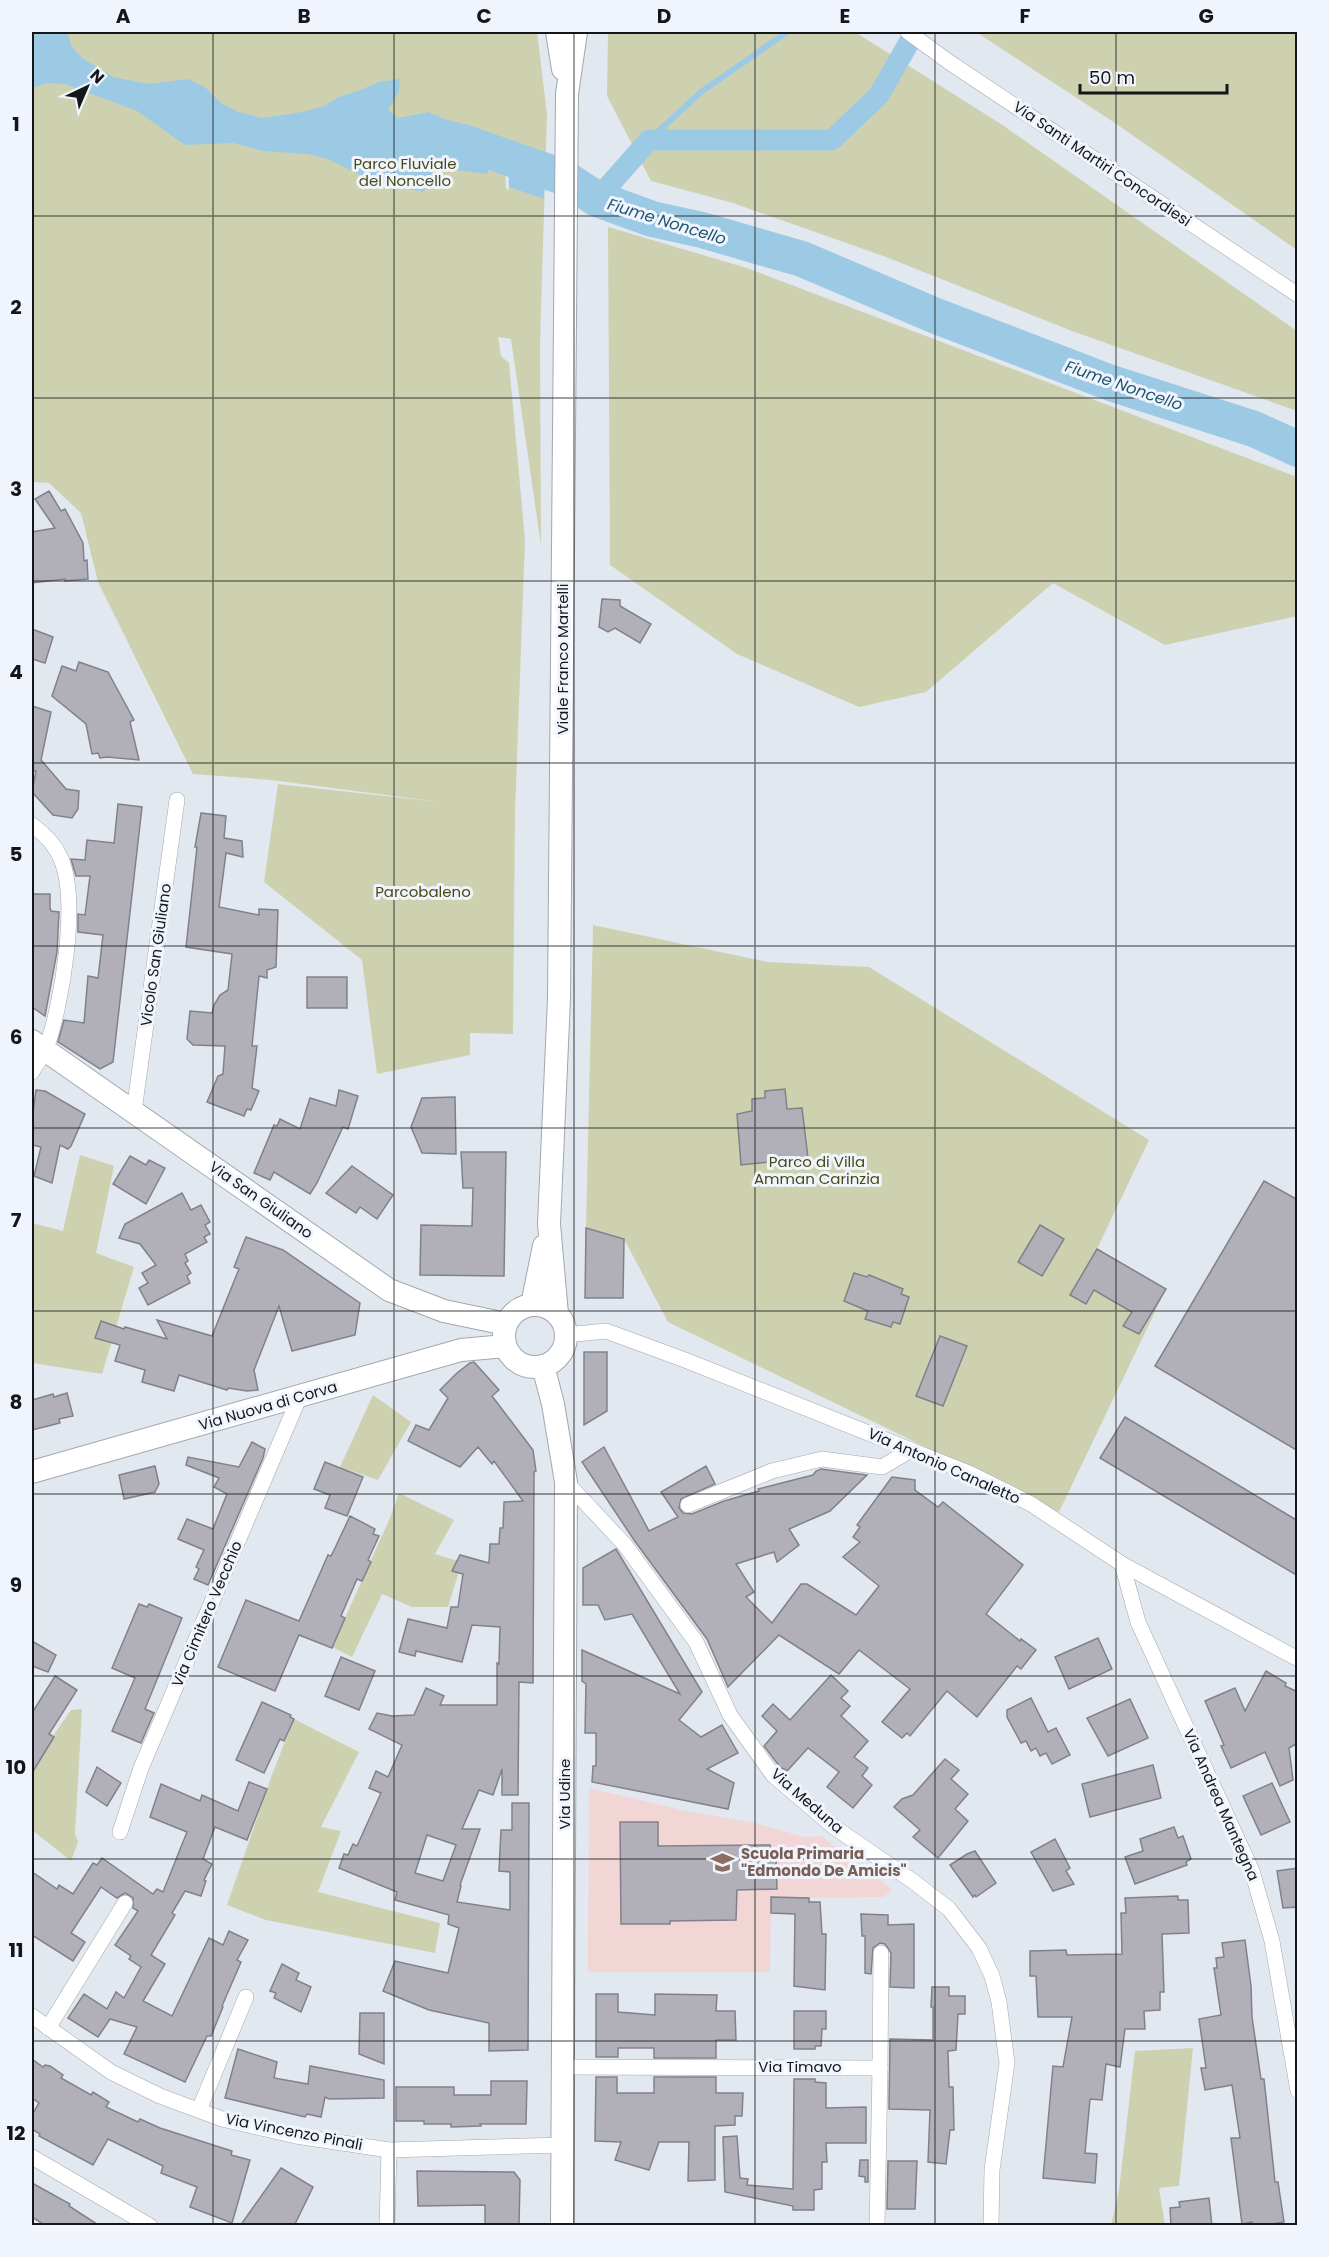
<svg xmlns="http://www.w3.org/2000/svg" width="1329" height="2257" font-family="Poppins,sans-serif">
	<rect width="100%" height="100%" fill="#e2e8f0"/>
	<polygon fill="#f1d6d5" points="589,1788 686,1811 755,1823 804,1837 821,1836 892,1889 884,1897 771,1898 770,1972 588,1972"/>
	<g fill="#ced1b0">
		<polygon points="32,32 537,32 547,114 540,345 541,545 511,339 498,337 501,356 509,363 525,540 515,812 513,1034 470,1033 470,1055 377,1074 362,960 264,882 278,784 439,802 271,780 193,774 98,582 81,513 49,483 32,482"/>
		<polygon points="608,32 855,32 1001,124 1297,331 1297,411 1072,331 886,257 733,203 651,181 607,96"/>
		<polygon points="976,32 1297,32 1297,250 1115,123"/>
		<polygon points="608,227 747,268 1297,477 1297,616 1165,645 1053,583 926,692 859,707 737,654 610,565"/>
		<polygon points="593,925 768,962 869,967 1149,1140 1097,1249 1166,1289 1059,1512 668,1322 624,1239 586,1228"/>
		<polygon points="80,1155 114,1166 96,1253 134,1267 102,1374 32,1363 32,1223 63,1231"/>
		<polygon points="373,1395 411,1422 378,1480 340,1467"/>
		<polygon points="399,1493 454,1520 435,1554 462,1562 448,1607 412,1607 382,1594 352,1657 332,1647 390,1518"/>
		<polygon points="82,1709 75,1834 78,1842 71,1861 32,1830 32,1766 71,1710"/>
		<polygon points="294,1719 359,1752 321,1827 341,1831 318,1892 440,1923 435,1953 266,1920 227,1905 273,1772"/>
		<polygon points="1193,2048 1179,2186 1159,2188 1165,2225 1111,2225 1119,2190 1135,2051"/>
	</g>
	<g fill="#9ccae5">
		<polygon points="32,32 67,32 72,47 82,58 113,77 149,84 188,79 205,87 221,103 239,112 262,118 302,112 324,106 338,97 358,91 379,82 400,79 399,91 388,110 398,118 428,112 486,137 488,174 446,169 432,172 424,192 377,183 330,160 308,154 262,151 233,143 185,145 137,111 65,84 48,83 35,87 32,84"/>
		<polygon points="507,143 545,165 544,199 509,187"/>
	</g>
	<polygon fill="#e2e8f0" points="507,140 507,143 509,190 506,188 504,143"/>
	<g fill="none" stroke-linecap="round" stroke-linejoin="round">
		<polyline stroke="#9ccae5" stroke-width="6" points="649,140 701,92 787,32"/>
		<polyline stroke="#9ccae5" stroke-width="21" points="597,199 649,140 832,140 879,95 915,32"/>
		<polyline stroke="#9ccae5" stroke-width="36" points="441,137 463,142 563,177 597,199 652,219 702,230 802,259 936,316 1111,383 1254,429 1298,449"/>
	</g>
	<g fill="#b1b0b9" stroke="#82818a" stroke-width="1.5" fill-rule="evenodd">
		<polygon points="49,491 61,511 65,509 83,543 84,561 87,560 88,579 65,581 65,579 32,583 32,532 55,528 35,499"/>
		<polygon points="602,599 620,600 620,606 651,624 640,643 615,628 608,632 599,627"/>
		<polygon points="32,629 53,637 45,663 32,659"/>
		<polygon points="79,662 108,672 134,720 130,722 139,760 107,757 100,758 98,753 92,754 86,724 52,696 62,666 76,671"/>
		<polygon points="32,706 51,712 41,760 66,789 79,791 78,809 72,818 53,815 32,792 36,771 32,771"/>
		<polygon points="118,804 142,807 113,1062 100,1069 58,1042 64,1020 84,1023 88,976 98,978 103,935 78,932 78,914 85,915 90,876 76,876 71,859 85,860 87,840 114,843"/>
		<polygon points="201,813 226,816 224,838 242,841 243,857 226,853 219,907 259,915 259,909 278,910 276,967 267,970 267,978 259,976 252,1046 257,1046 252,1088 259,1091 251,1110 247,1109 244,1116 207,1102 218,1076 223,1074 225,1046 193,1045 187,1039 190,1011 212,1013 214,1005 220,995 228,990 232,954 186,947 197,847 195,847"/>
		<polygon points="32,894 50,894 50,908 51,911 59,912 57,952 45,1016 32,1007"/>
		<rect x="307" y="977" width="40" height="31"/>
		<polygon points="785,1089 787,1109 802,1108 808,1158 741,1165 737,1114 752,1111 752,1099 765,1098 765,1091"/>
		<polygon points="36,1090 45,1091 85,1114 71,1146 68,1149 60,1145 52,1183 34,1176 41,1147 32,1145 32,1120"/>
		<polygon points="339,1090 358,1096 348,1129 343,1127 317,1183 310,1194 274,1172 270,1180 254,1173 274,1125 277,1126 280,1119 300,1129 310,1098 336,1106"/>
		<polygon points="455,1097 456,1154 422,1153 411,1127 422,1098"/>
		<polygon points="461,1152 506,1152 504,1276 420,1275 421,1225 472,1226 473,1188 463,1188"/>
		<polygon points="130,1156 146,1165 149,1160 165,1168 146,1204 113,1184"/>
		<polygon points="352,1166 393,1195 377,1219 360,1207 356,1213 326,1193"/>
		<polygon points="1264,1181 1298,1200 1298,1451 1155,1366"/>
		<polygon points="182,1193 191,1210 201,1205 210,1222 205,1225 210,1234 204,1237 207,1242 185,1254 188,1261 185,1263 191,1273 187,1276 190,1283 148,1305 139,1288 148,1283 142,1273 156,1265 140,1244 119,1238 125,1224"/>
		<polygon points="1040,1225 1064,1239 1042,1276 1018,1262"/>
		<polygon points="586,1228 624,1239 623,1298 585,1298"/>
		<polygon points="246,1237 283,1250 360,1303 355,1335 292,1351 279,1306 254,1370 258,1390 247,1391 228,1388 227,1390 179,1375 174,1391 142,1382 145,1370 115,1361 120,1345 95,1338 101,1321 124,1329 125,1327 167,1339 157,1320 212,1336 239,1269 234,1267"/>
		<polygon points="1097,1249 1166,1289 1139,1334 1123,1326 1132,1312 1094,1290 1086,1304 1070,1295"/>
		<polygon points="854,1273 867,1277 869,1275 903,1289 901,1294 909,1297 900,1324 893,1322 891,1327 865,1319 868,1311 844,1301"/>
		<polygon points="940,1336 967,1346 943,1406 916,1396"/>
		<polygon points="584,1352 607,1352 607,1411 584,1425"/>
		<path d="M474,1362L499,1390L492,1396L533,1450L536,1471L534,1472L533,1683L519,1682L518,1795H502V1769L493,1795L479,1790L462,1829H480L460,1885L461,1886L457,1902L510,1910V1872L499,1871L501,1830H512V1803H529L528,2050L489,2051V2023L429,2010L383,1991L395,1961L448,1973L459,1928L448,1924L449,1915L395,1900L397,1892L339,1868L344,1854L348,1855L353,1844L357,1846L381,1793L369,1788L376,1771L388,1777L402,1745L369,1729L377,1713L392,1716L414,1715L426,1688L444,1696L440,1705H497V1663L499,1664L500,1627L472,1625L462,1662L416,1651L415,1656L399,1652L408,1619L447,1628L451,1607H458L463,1574L452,1571L460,1555L489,1563L490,1544H499L500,1528H503L504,1502L523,1501L494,1461L492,1464L478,1447L460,1467L408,1441L416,1425L429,1430L448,1398L440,1390L457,1373L470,1363ZM427,1835L456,1845L443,1881L415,1873Z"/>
		<polygon points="67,1393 73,1416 59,1419 60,1423 32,1430 32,1400 53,1394 54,1397"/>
		<polygon points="1125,1417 1298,1521 1298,1576 1100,1458"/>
		<polygon points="252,1442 265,1449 263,1458 208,1585 194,1579 199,1569 196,1567 204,1550 178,1539 187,1519 213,1529 227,1494 214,1487 219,1478 186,1465 188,1457 239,1467"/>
		<polygon points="604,1447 649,1531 678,1517 661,1492 706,1466 715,1484 681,1499 679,1508 683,1513 692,1514 724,1501 759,1491 758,1489 813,1475 816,1471 821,1469 867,1475 830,1511 789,1529 799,1545 777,1562 774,1552 736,1564 754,1592 746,1597 772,1623 801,1584 807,1584 856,1615 879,1586 843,1557 860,1542 853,1537 860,1527 857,1525 892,1477 915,1480 915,1490 938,1507 943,1502 1023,1565 986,1614 1020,1641 1021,1639 1036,1650 1021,1669 1017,1666 977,1717 947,1691 910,1736 907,1733 902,1738 882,1722 910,1689 859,1650 839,1674 779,1635 728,1687 707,1639 634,1540 582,1462"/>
		<polygon points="325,1462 363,1477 347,1516 325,1508 330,1495 314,1489"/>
		<polygon points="155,1466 159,1484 155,1492 124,1499 119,1475"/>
		<polygon points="350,1516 375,1529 373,1534 379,1536 368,1560 371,1562 362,1581 357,1579 341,1616 345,1618 332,1648 299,1635 275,1691 218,1667 246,1600 299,1621 328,1555 331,1556 335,1548"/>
		<polygon points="616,1549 702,1692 679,1720 701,1737 722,1725 738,1753 707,1769 734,1783 728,1809 592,1782 593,1766 596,1766 596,1733 585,1733 586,1684 582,1681 582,1650 680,1694 632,1614 605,1620 598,1605 583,1605 583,1568"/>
		<polygon points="139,1604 147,1607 149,1604 182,1618 145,1709 154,1713 141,1743 112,1731 135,1678 112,1668"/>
		<polygon points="1098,1638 1112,1669 1069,1689 1055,1657"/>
		<polygon points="32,1641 56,1655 48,1672 32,1666"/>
		<polygon points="341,1657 375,1671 359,1710 325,1696"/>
		<polygon points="1266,1671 1286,1683 1285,1686 1298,1692 1298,1743 1289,1748 1293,1780 1280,1786 1265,1752 1231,1768 1221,1746 1224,1745 1205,1701 1235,1688 1245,1711"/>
		<polygon points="831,1675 848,1691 841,1698 850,1706 841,1716 868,1741 854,1757 868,1768 862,1776 872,1785 853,1808 827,1787 839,1772 808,1748 787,1771 780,1767 764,1746 777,1731 762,1716 773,1704 790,1720"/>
		<polygon points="55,1676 77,1690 49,1734 54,1737 32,1773 32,1713"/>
		<polygon points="1031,1698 1048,1732 1056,1728 1070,1755 1052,1764 1046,1753 1040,1756 1036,1748 1031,1751 1026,1741 1021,1743 1007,1717 1007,1710"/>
		<polygon points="1130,1699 1148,1738 1108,1756 1087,1718"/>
		<polygon points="262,1702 291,1715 290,1717 294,1719 284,1741 280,1739 264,1773 236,1760"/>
		<polygon points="945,1759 959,1770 951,1779 968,1794 955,1809 968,1821 938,1858 913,1837 920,1830 894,1807 902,1799 913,1795"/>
		<polygon points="1153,1765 1161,1798 1090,1817 1082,1784"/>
		<polygon points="97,1767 121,1783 107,1806 86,1792"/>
		<polygon points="249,1782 267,1789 247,1840 215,1827 203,1859 212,1864 204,1880 206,1881 201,1896 185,1891 172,1913 175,1915 151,1955 165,1964 143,2001 172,2016 209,1938 223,1945 229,1931 248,1940 237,1960 241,1962 222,2006 223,2007 211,2036 207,2036 185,2082 124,2054 137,2027 110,2019 98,2037 68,2018 84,1994 107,2009 116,1992 124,1998 141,1967 129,1959 131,1956 115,1945 138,1911 133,1908 133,1898 125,1893 117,1898 101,1887 71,1933 85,1942 73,1961 32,1935 32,1872 57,1889 59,1885 73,1894 93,1863 97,1865 102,1858 153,1894 157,1889 163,1892 187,1832 150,1817 161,1784 200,1801 202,1795 238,1811"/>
		<polygon points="1272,1783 1290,1822 1261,1835 1243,1796"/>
		<polygon points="620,1822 658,1822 658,1846 770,1845 770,1857 776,1858 777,1889 737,1890 736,1920 670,1921 670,1924 621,1924"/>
		<polygon points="1174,1827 1178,1838 1183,1836 1191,1859 1186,1862 1187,1865 1135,1884 1125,1857 1143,1851 1140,1839"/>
		<polygon points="1055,1839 1070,1868 1066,1871 1074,1884 1053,1891 1031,1852"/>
		<polygon points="975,1851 996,1883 976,1897 975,1895 973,1897 950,1865 967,1854"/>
		<polygon points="1298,1868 1298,1907 1283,1908 1277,1871"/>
		<polygon points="1178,1896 1178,1900 1188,1900 1189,1933 1162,1934 1164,1992 1160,1992 1160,2010 1144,2011 1145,2029 1125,2029 1120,2067 1106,2064 1102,2100 1090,2099 1085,2153 1097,2154 1095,2183 1043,2178 1053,2066 1063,2067 1072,2017 1038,2017 1036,1976 1030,1976 1030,1951 1066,1950 1067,1955 1122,1954 1121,1913 1126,1913 1125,1898"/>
		<polygon points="771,1897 809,1898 809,1902 820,1902 822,1934 826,1934 825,1990 794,1986 795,1914 771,1913"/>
		<polygon points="861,1914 888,1915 888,1925 914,1924 914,1988 890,1987 891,1953 885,1944 880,1943 873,1948 871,1974 865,1973 865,1936 862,1936"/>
		<polygon points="1245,1940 1251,1986 1252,2017 1261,2079 1264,2079 1275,2182 1278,2182 1284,2222 1259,2226 1253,2226 1252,2222 1242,2224 1231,2138 1240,2138 1232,2085 1205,2090 1201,2068 1206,2068 1199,2019 1221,2015 1214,1968 1217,1968 1216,1958 1224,1957 1222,1943"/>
		<polygon points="282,1964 299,1973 296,1980 311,1987 301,2012 274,1998 276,1993 270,1991"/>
		<polygon points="932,1987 949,1987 949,1996 965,1996 965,2014 958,2014 956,2050 948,2051 949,2087 953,2087 954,2130 950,2130 946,2164 928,2162 930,2110 889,2109 890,2039 933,2040 933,2007 931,2007"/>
		<polygon points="596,1994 618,1994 618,2012 655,2015 655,1994 717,1995 716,2011 735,2011 736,2040 716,2040 716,2058 654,2058 654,2048 618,2048 618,2057 596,2057"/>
		<polygon points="794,2011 826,2011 826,2029 822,2029 821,2046 815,2046 815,2049 794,2049"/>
		<polygon points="360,2013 384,2013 384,2064 359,2054"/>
		<polygon points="238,2049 277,2062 274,2078 308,2084 310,2066 384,2080 384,2098 329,2099 325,2097 321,2117 307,2114 305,2117 225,2098"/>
		<polygon points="32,2059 43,2067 45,2065 50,2066 63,2075 61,2078 91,2095 93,2092 109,2102 106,2107 138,2122 140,2119 160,2128 232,2151 231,2155 250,2160 232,2223 190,2207 197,2187 161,2173 163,2166 108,2139 93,2165 39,2136 40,2134 32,2129 32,2115 39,2103 32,2098"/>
		<polygon points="596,2077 617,2077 617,2093 654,2093 654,2077 716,2077 716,2093 743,2093 742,2116 735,2116 735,2125 715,2126 715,2180 688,2181 689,2142 659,2142 649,2170 615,2160 621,2142 595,2141"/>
		<polygon points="794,2079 815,2079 815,2082 826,2083 826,2108 866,2107 866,2143 826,2143 827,2162 822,2162 822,2189 814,2190 814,2210 793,2210 793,2206 725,2192 723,2137 737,2136 740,2178 748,2179 747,2185 793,2189"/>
		<polygon points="491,2081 527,2081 526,2124 480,2124 481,2126 451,2127 451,2124 424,2124 424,2121 396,2121 396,2087 454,2087 454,2095 491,2095"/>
		<polygon points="860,2160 868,2160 868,2182 865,2182 865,2177 859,2176"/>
		<polygon points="888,2161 917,2161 915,2209 887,2209"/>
		<polygon points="281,2168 313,2187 294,2226 240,2226"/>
		<polygon points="417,2171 514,2172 520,2180 519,2226 485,2226 485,2205 418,2206"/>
		<polygon points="32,2183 70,2204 69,2206 100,2226 46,2226 32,2217"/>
		<polygon points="1209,2198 1212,2226 1171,2226 1170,2208 1180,2207 1179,2202"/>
	</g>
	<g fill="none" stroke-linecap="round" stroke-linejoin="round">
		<defs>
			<g id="street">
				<polyline points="908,32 949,62 1298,295"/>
				<path d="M32,825C45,835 54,843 61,859C79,901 62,1006 46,1048C43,1057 36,1064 32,1072"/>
				<polyline points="134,1111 177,800"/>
				<polyline points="566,1335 606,1331 685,1360 971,1474 1031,1504 1122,1564 1298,1659"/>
				<polyline points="566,1482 625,1545 696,1642 730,1715 773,1775 834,1827 914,1882 949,1909 979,1948 992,1976 999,2002 1007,2063 992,2170 991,2226"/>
				<polyline points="688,1505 772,1471 822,1459 882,1467 911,1450"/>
				<polyline points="1122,1564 1138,1622 1252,1871 1272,1941 1298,2091"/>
				<polyline points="120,1832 141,1768 299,1398"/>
				<polyline points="32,2016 111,2072 160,2096 222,2119 296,2136 389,2150 563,2145"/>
				<polyline points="48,2028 125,1903"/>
				<polyline points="563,2067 880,2068 877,2226"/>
				<polyline points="880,2068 881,1953"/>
				<polyline points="199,2110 246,1997"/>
				<polyline points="32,2157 150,2226"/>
				<polyline points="387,2226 389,2150"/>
			</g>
			<g id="secondary">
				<polyline points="557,32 563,69"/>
				<polyline points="32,1041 389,1290 444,1311 506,1324"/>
				<circle cx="535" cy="1336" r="31"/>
				<polyline points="532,1305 544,1246"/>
				<polyline points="557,1314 549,1224 559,999 567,94 576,32"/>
				<polyline points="543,1366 553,1404 566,1482 562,2226"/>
				<polyline points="32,1472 461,1350 505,1346"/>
			</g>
		</defs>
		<use href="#street" stroke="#a2a7ae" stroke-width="16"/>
		<use href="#secondary" stroke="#a2a7ae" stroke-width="24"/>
		<use href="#street" stroke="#fff" stroke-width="15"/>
		<use href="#secondary" stroke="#fff" stroke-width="22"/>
	</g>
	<path fill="none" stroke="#141619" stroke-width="1.5" stroke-opacity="0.55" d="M213,32V2226M394,32V2226M574,32V2226M755,32V2226M935,32V2226M1116,32V2226M32,216H1298M32,398H1298M32,581H1298M32,763H1298M32,946H1298M32,1128H1298M32,1311H1298M32,1494H1298M32,1676H1298M32,1859H1298M32,2041H1298"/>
	<defs>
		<symbol id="school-bare" viewBox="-9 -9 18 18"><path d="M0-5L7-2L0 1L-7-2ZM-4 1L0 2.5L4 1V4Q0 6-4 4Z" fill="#8d6e63" stroke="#f0f5fd" stroke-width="2.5" paint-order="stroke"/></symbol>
	</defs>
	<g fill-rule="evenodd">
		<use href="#school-bare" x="706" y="1846" width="33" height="33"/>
	</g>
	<g text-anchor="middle" stroke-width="6" stroke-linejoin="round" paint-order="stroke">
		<g font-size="15" fill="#484a16" stroke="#f0f5fd">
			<text x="405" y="169">Parco Fluviale<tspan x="405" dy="17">del Noncello</tspan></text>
			<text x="423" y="897">Parcobaleno</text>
			<text x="817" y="1167">Parco di Villa<tspan x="817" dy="17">Amman Carinzia</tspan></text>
		</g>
		<g font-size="15" fill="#141619" stroke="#f0f5fd">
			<text transform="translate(1102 164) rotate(34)" y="5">Via Santi Martiri Concordiesi</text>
			<text transform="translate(563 659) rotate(-90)" y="5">Viale Franco Martelli</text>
			<text transform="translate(156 955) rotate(-82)" y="5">Vicolo San Giuliano</text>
			<text transform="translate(261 1200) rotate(35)" y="5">Via San Giuliano</text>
			<text transform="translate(268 1406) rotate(-16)" y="5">Via Nuova di Corva</text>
			<text transform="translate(944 1466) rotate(24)" y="5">Via Antonio Canaletto</text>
			<text transform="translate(207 1614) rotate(-67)" y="5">Via Cimitero Vecchio</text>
			<text transform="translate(565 1794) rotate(-90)" y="5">Via Udine</text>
			<text transform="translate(807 1801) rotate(41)" y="5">Via Meduna</text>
			<text transform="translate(1221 1805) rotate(66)" y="5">Via Andrea Mantegna</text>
			<text x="800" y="2072">Via Timavo</text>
			<text transform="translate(294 2132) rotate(11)" y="5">Via Vincenzo Pinali</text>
		</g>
		<g font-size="15" font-weight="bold" fill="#785e54" stroke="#f0f5fd" text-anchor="start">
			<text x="741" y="1859">Scuola Primaria<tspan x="741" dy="17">"Edmondo De Amicis"</tspan></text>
		</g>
		<g font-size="16" font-style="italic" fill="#1e5570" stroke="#f0f5fd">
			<text transform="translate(667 221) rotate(17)" y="6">Fiume Noncello</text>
			<text transform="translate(1124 385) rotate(19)" y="6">Fiume Noncello</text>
		</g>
	</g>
	<rect width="1329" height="2257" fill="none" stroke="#f0f5fd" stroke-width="66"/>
	<g transform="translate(87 87) rotate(44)" stroke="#f0f5fd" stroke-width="4.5" paint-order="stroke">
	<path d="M0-4.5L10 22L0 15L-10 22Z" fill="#141619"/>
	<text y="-9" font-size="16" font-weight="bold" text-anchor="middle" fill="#141619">N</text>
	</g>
	<path d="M1080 84v9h147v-9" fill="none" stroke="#141619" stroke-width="3"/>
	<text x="1089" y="84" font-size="18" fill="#141619" stroke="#f0f5fd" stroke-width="4.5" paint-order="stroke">50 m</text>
	<rect x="33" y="33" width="1263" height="2191" fill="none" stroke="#141619" stroke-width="2"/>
	<g font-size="20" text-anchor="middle" font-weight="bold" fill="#141619">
		<text x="123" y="23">A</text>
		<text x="304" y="23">B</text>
		<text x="484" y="23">C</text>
		<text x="664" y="23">D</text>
		<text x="845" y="23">E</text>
		<text x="1025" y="23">F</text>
		<text x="1206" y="23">G</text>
		<text x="16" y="131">1</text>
		<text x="16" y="314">2</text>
		<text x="16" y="496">3</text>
		<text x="16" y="679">4</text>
		<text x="16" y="861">5</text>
		<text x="16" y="1044">6</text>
		<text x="16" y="1227">7</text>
		<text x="16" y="1409">8</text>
		<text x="16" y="1592">9</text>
		<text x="16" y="1774">10</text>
		<text x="16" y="1957">11</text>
		<text x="16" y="2140">12</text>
	</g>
</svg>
